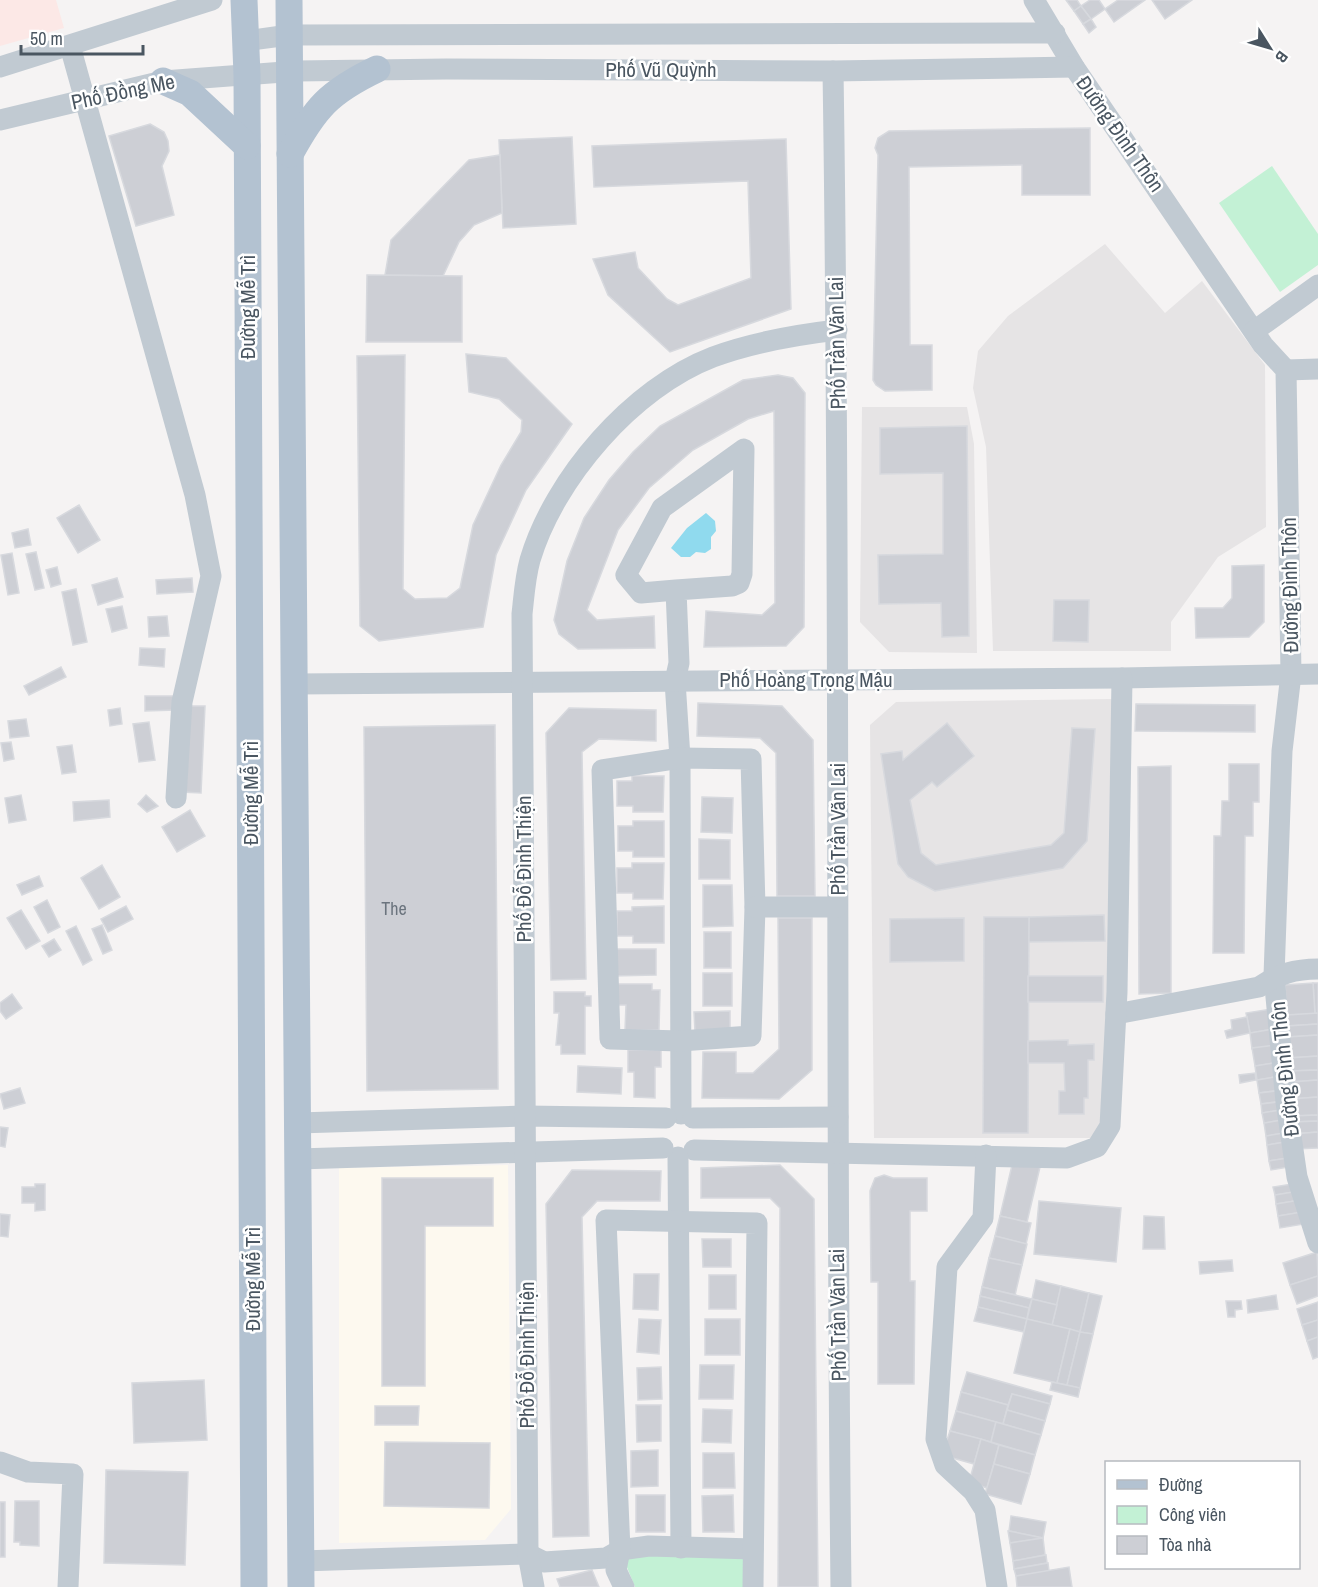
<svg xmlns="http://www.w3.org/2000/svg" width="1318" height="1587" font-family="'Archivo Narrow',sans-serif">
	<rect width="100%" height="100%" fill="#f5f3f3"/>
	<polygon fill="#fdf9ef" points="508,1165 511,1509 485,1540 339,1543 339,1168"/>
	<g fill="#e6e4e5">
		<polygon points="1105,244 1165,313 1202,281 1265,365 1266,527 1218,557 1171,622 1171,651 993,651 986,447 973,388 978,351 1008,316"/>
		<polygon points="862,407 967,407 974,444 977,653 889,652 860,622"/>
		<polygon points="1115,699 1112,902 1101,1138 874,1138 870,725 896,702"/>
	</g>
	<polygon fill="#fce8e6" points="0,0 56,0 64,28 0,46"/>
	<g fill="#c3f1d5">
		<polygon points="1272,166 1318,234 1318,265 1280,292 1219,203"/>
		<polygon points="753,1549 753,1587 635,1587 620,1550"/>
	</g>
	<polygon fill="#90daee" points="706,513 715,521 716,531 711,537 711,549 705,553 696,552 690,557 681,557 671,548 687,528"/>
	<g fill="#cdcfd5" stroke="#d7d9de" stroke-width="1.5">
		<polygon points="1066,0 1077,0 1081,6 1074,11"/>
		<polygon points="1090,0 1099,0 1105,9 1091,19 1081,6"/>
		<polygon points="1118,0 1145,0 1114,22 1105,9"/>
		<polygon points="1152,0 1192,0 1165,19"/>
		<polygon points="1081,6 1091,19 1083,24 1074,11"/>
		<polygon points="1091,19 1096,27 1089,33 1083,24"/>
		<polygon points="150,124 164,132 168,141 169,151 162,166 174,215 136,226 109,136"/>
		<polygon points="1090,128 1090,195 1022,195 1022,165 909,167 910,345 932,345 932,390 885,391 876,385 873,380 878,155 875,148 878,138 889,131"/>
		<polygon points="572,137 576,224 503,228 499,140"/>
		<polygon points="786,139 791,309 670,352 608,295 593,259 635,252 638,268 667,299 678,305 751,278 748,181 594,187 592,146"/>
		<polygon points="500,155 502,213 474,225 459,242 443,276 385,275 391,240 469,160"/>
		<polygon points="367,275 462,276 462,342 366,342"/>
		<polygon points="466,354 506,358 572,424 526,490 496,555 483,627 379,641 360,626 357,356 405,355 403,589 415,599 447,598 460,588 473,525 501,465 521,432 522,420 499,399 469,392"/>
		<polygon points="778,375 793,378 805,393 804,627 786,646 704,647 706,611 762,615 775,603 774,411 748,419 693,450 649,488 618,530 587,610 597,620 654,616 655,648 578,649 559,634 554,620 567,561 584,518 609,480 633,452 660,426 743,380"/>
		<polygon points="967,426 969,636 942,637 941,603 879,604 878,555 943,554 943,473 880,474 880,428"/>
		<polygon points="79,505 100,540 78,553 57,518"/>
		<polygon points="28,529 31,545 15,548 12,533"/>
		<polygon points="36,552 44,588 35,590 26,554"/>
		<polygon points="12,553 19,593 8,595 1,555"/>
		<polygon points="1264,565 1264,622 1249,637 1196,638 1195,608 1223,608 1232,598 1232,566"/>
		<polygon points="57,567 61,584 51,587 46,570"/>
		<polygon points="117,578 123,597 98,605 92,585"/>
		<polygon points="192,578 193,592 157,594 156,580"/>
		<polygon points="76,589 87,642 73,645 62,592"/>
		<polygon points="1054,600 1089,600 1088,642 1053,641"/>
		<polygon points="122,606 127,628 112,632 106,609"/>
		<polygon points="167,616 169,636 149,637 148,617"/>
		<polygon points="140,648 165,649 164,667 139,665"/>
		<polygon points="61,667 66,677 29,695 24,686"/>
		<polygon points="145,696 176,696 176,710 145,711"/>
		<polygon points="698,703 782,706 813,740 815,896 777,896 776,753 760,738 697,736"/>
		<polygon points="1136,704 1255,705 1255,732 1135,731"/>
		<polygon points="186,706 205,706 201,793 181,792"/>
		<polygon points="120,708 122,724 110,726 108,710"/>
		<polygon points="569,708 656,710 656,741 599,739 582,752 586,979 551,980 546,733"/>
		<polygon points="26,719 29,736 10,738 8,721"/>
		<polygon points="149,722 155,760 139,762 133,724"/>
		<polygon points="947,723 974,756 937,787 932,782 910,800 921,853 936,865 1051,845 1064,833 1072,728 1095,729 1087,841 1063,868 935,891 908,877 898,864 881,754 902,751 903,760"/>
		<polygon points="495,725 498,1089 367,1091 364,727"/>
		<polygon points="11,742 14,759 4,761 1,743"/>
		<polygon points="72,745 76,772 62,774 57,747"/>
		<polygon points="1229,764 1259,764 1259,802 1253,802 1253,836 1245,836 1244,953 1213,953 1214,836 1221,836 1222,801 1229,801"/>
		<polygon points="1171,766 1171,993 1139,994 1138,767"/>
		<polygon points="632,776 664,776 663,812 633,812 633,806 617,806 617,781 632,781"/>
		<polygon points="21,795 26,820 9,823 5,798"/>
		<polygon points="146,795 158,806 147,812 138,804"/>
		<polygon points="702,797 733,798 732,833 701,832"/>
		<polygon points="109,800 110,817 74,821 73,802"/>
		<polygon points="190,810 205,836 177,852 162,827"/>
		<polygon points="633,821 664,821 664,857 633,857 633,851 618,851 618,826 633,826"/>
		<polygon points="699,839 730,840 730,879 699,879"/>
		<polygon points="632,863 664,863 663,899 633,899 633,893 617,893 617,868 632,868"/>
		<polygon points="102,865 120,897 99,909 81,878"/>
		<polygon points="39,876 43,886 22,895 17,885"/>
		<polygon points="703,885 732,885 733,926 703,927"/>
		<polygon points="47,900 60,927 48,933 34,907"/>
		<polygon points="126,906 133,919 108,932 101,919"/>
		<polygon points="664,906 664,943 633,943 633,936 617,936 617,911 632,911 632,907"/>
		<polygon points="21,910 40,941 26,949 7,918"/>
		<polygon points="1104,915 1105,941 1028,942 1029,917"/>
		<polygon points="984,917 1029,917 1028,1133 983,1133"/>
		<polygon points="778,918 812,918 812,1070 779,1099 702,1098 703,1052 736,1052 736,1073 753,1073 779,1049"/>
		<polygon points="964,918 964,961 890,962 890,919"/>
		<polygon points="102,925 112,950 103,954 92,929"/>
		<polygon points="76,926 92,960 83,965 66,931"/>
		<rect x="704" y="932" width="27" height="36"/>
		<polygon points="54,939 61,950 49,957 42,946"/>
		<polygon points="613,949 656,949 656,975 613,976"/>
		<rect x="703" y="973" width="29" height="33"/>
		<rect x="1028" y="976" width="75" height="26"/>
		<polygon points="1313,983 1318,983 1318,1013 1315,1014"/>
		<polygon points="1313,983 1315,1014 1287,1015 1285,985"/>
		<polygon points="611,984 652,984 652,990 660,990 659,1030 625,1030 626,1005 611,1005"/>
		<polygon points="554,992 585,992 585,996 591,996 591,1006 585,1006 585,1054 561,1054 561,1045 556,1045 559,1013 554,1013"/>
		<polygon points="12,994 22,1008 6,1019 0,1011 0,1003"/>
		<polygon points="1271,1009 1274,1029 1250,1033 1246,1013"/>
		<polygon points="730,1011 730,1031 695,1032 694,1012"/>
		<polygon points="1318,1013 1318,1024 1287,1026 1287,1015"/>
		<polygon points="1247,1017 1250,1033 1227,1038 1225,1031 1232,1029 1231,1020"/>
		<polygon points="1318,1024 1318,1035 1288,1037 1287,1026"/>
		<polygon points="1274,1029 1277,1045 1252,1049 1250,1033"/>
		<polygon points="1318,1035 1318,1056 1289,1058 1288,1037"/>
		<polygon points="1068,1040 1068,1045 1094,1044 1094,1060 1088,1060 1088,1098 1084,1098 1084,1114 1059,1114 1059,1091 1065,1091 1064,1063 1028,1063 1028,1041"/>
		<polygon points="1277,1045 1279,1062 1255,1066 1252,1048"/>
		<polygon points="628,1050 661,1050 661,1067 655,1067 655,1098 634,1097 634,1072 628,1072"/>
		<polygon points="1318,1056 1318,1070 1290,1071 1289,1058"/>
		<polygon points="1279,1062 1281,1076 1257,1080 1255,1066"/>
		<polygon points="578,1066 622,1068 621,1094 577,1092"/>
		<polygon points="1318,1070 1318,1080 1291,1082 1290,1071"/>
		<polygon points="1255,1073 1256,1080 1240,1083 1239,1075"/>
		<polygon points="1281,1076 1283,1090 1259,1093 1257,1080"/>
		<polygon points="1318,1080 1318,1097 1291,1099 1291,1082"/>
		<polygon points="20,1088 25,1103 4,1109 0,1094"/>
		<polygon points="1283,1090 1285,1101 1261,1104 1259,1093"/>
		<polygon points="1318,1097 1318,1115 1292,1116 1291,1099"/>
		<polygon points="1285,1101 1286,1109 1262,1113 1261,1104"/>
		<polygon points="1286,1109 1288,1119 1264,1123 1262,1113"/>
		<polygon points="1318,1115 1318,1121 1293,1122 1292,1116"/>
		<polygon points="1288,1119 1290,1132 1266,1136 1264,1123"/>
		<polygon points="1318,1121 1318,1132 1293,1134 1293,1122"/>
		<polygon points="0,1127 8,1128 5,1147 0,1146"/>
		<polygon points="1290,1132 1291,1141 1267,1145 1266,1136"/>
		<polygon points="1318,1132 1318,1148 1294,1149 1293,1134"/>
		<polygon points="1291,1141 1294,1157 1269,1161 1267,1145"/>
		<polygon points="1294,1157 1295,1166 1271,1170 1269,1161"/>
		<polygon points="1013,1161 1040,1167 1027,1222 1000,1216"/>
		<polygon points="780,1165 814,1199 818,1587 778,1587 780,1208 770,1198 701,1198 701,1168"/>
		<polygon points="572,1170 661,1171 660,1201 597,1201 582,1217 589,1536 553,1537 546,1204"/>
		<polygon points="884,1175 893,1178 927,1178 927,1211 910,1211 910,1281 915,1281 914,1384 878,1384 878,1282 871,1282 870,1191 875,1178"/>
		<polygon points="382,1178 493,1178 493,1226 425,1226 425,1386 382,1386"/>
		<polygon points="1298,1183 1299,1191 1275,1195 1273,1187"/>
		<polygon points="35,1184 45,1184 45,1210 35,1211 35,1203 22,1203 22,1187 35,1187"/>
		<polygon points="1299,1191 1300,1200 1276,1204 1275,1195"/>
		<polygon points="1300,1200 1302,1212 1278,1216 1276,1204"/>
		<polygon points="1039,1201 1121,1208 1116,1262 1034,1254"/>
		<polygon points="1302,1212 1304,1224 1280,1228 1278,1216"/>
		<polygon points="0,1214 10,1215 8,1237 0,1236"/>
		<polygon points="1000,1216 1031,1223 1026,1244 995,1236"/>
		<polygon points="1144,1216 1164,1217 1165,1249 1143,1249"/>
		<polygon points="995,1236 1027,1244 1022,1265 989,1258"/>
		<polygon points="702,1239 731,1239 731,1267 703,1267"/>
		<polygon points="1317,1252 1318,1276 1290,1285 1283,1263"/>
		<polygon points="989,1258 1022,1265 1015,1295 982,1287"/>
		<polygon points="1232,1260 1233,1271 1200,1274 1199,1262"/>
		<polygon points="634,1274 659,1274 658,1310 633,1309"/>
		<rect x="709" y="1275" width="27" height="34"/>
		<polygon points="1318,1276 1318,1296 1297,1304 1290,1285"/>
		<polygon points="1036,1280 1061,1286 1057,1305 1032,1299"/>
		<polygon points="1061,1286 1089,1293 1080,1332 1052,1325"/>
		<polygon points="982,1287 1032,1299 1029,1308 980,1296"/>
		<polygon points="1089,1293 1102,1296 1093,1334 1080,1332"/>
		<polygon points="1276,1295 1278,1309 1248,1313 1247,1300"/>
		<polygon points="980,1296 1029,1308 1027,1319 978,1307"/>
		<polygon points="1032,1299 1057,1305 1052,1325 1027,1319"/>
		<polygon points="1226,1301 1241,1301 1242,1309 1235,1310 1235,1317 1228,1317"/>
		<polygon points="1318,1302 1318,1320 1302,1325 1297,1309"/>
		<polygon points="978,1307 1027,1319 1024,1332 974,1321"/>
		<polygon points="639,1319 661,1320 659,1354 637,1352"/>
		<rect x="705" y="1319" width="35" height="36"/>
		<polygon points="1027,1319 1070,1329 1057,1383 1014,1373"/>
		<polygon points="1318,1320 1318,1337 1307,1341 1302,1325"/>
		<polygon points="1070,1329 1080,1332 1067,1385 1057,1383"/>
		<polygon points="1080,1332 1093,1334 1080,1388 1067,1385"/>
		<polygon points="1318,1337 1318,1357 1313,1359 1307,1341"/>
		<polygon points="700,1365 734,1365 733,1399 699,1399"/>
		<polygon points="661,1367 662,1399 638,1400 637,1368"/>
		<polygon points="967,1372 1052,1396 1050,1404 1012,1394 1008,1405 961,1392"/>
		<polygon points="204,1380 207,1440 134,1443 132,1383"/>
		<polygon points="1052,1382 1080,1388 1078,1397 1050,1390"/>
		<polygon points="961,1392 1008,1405 1003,1424 956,1411"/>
		<polygon points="1012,1394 1050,1404 1045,1421 1007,1410"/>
		<polygon points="636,1405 661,1405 661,1441 637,1442"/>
		<polygon points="375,1406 419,1406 418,1425 375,1425"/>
		<polygon points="703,1409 732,1410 731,1443 702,1442"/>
		<polygon points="1007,1410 1045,1421 1041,1435 1003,1424"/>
		<polygon points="956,1411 996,1422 991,1442 950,1431"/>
		<polygon points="996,1422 1041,1435 1035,1455 991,1442"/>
		<polygon points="950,1431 981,1439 974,1464 942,1455"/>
		<polygon points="981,1439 999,1445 987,1488 969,1482"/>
		<polygon points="385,1442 490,1443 489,1508 384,1506"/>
		<polygon points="999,1445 1035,1455 1030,1474 994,1464"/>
		<polygon points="658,1450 658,1486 631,1487 631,1451"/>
		<polygon points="703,1453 734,1453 735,1488 703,1488"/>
		<polygon points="994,1464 1030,1474 1021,1504 985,1494"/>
		<polygon points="106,1470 188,1472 185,1565 104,1563"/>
		<rect x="636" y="1495" width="29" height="37"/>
		<polygon points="733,1495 734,1532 703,1532 702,1496"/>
		<polygon points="15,1501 39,1501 39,1546 20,1545 20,1542 14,1542"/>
		<rect x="0" y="1502" width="5" height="55"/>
		<polygon points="1011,1516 1046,1522 1043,1538 1009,1531"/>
		<polygon points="1008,1531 1009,1531 1043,1538 1010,1543"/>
		<polygon points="1043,1538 1045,1555 1013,1561 1010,1543"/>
		<polygon points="1046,1555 1047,1563 1014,1569 1013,1561"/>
		<polygon points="1048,1563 1049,1571 1016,1576 1014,1569"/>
		<polygon points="1069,1567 1072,1587 1017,1587 1016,1576"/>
		<polygon points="592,1570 599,1587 560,1587 557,1579"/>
	</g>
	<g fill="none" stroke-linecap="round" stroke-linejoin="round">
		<g stroke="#c1cad2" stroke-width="21">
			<polyline points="1034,0 1074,67 1229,295 1263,345 1286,370 1291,674 1282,751 1274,976 1286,1102 1297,1177 1318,1243"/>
			<polyline points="245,41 289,35 1055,33"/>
			<polyline points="70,46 195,495 211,576 182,702 176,798"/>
			<polyline points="0,67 212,0"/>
			<path d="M833,71C841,576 835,1082 841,1587"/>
			<polyline points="0,120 163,81 297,71 446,69 833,71 1074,67"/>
			<polyline points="1254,331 1318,285"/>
			<polyline points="1286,370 1318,369"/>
			<polyline points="676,590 641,593 626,575 662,508 744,449 742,574 739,583 732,586 676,590 679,663 675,681 680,758 681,1114"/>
			<polyline points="294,684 1122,678 1318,674"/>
			<polygon points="680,758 751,759 755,907 751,1036 680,1041 610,1039 602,770"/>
			<polyline points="755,907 837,907"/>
			<path d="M1116,1014L1259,987C1278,974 1295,969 1318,969"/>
			<polyline points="693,1118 838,1117"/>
			<polyline points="298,1123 526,1116 666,1118"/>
			<polyline points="694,1150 1067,1158 1097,1147 1110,1126 1117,992 1122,678"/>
			<polyline points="986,1155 983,1218 947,1267 936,1439 945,1465 973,1491 985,1510 997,1587"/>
			<polyline points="678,1157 681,1548"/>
			<polyline points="298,1159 663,1148"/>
			<polyline points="0,1462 28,1472 73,1474 68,1587"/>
			<polyline points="301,1561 528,1554 544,1562 606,1558 620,1550 649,1546 753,1549"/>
			<path d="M534,1587L528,1554L522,614C524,596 525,578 530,560C554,479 632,388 713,357C753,342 795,335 837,330"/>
			<polyline points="624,1587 616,1570 620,1550 606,1220 757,1223 753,1587"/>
		</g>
		<g stroke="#b3c2d1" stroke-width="27">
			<polyline points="244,0 247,75 254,1587"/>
			<polyline points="289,0 301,1587"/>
			<polyline points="163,81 190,93 247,146"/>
			<path d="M290,154C315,108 329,92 377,69"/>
		</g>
	</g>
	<g text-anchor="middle" stroke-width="5" stroke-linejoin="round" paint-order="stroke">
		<g font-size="18" fill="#6b747e">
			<text x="394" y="915">The</text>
		</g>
		<g font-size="21" fill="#4a5661" stroke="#fff">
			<text x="661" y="77">Phố Vũ Quỳnh</text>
			<text transform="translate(123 92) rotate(-12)" y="7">Phố Đồng Me</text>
			<text transform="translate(1120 134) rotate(55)" y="7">Đường Đình Thôn</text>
			<text transform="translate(248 307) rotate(-90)" y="7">Đường Mễ Trì</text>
			<text transform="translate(837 343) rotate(-91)" y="7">Phố Trần Văn Lai</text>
			<text transform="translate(1290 585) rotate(-91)" y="7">Đường Đình Thôn</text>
			<text x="806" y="687">Phố Hoàng Trọng Mậu</text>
			<text transform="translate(251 793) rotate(-90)" y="7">Đường Mễ Trì</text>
			<text transform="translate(838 829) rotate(-90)" y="7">Phố Trần Văn Lai</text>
			<text transform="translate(524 869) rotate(-90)" y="7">Phố Đỗ Đình Thiện</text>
			<text transform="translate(1285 1069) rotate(-96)" y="7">Đường Đình Thôn</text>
			<text transform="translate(253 1279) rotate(-90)" y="7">Đường Mễ Trì</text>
			<text transform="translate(838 1315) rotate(-91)" y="7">Phố Trần Văn Lai</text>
			<text transform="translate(527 1355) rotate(-90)" y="7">Phố Đỗ Đình Thiện</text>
		</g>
	</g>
	<rect x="1105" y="1461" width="195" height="108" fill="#ffffff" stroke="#b7bbc0" stroke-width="1.5"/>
	<rect x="1117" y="1480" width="30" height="9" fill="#b3c2d1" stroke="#b7bbc0" stroke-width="1.5"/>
	<text x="1159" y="1491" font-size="18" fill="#4a5661">Đường</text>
	<rect x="1117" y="1506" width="30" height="18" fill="#c3f1d5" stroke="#b7bbc0" stroke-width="1.5"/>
	<text x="1159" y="1521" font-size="18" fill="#4a5661">Công viên</text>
	<rect x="1117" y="1536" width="30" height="18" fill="#cdcfd5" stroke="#b7bbc0" stroke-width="1.5"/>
	<text x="1159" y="1551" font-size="18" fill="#4a5661">Tòa nhà</text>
	<g transform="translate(1270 48) rotate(127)" stroke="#ffffff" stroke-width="4.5" paint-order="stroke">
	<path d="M0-4.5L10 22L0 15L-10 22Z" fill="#4a5661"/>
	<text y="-9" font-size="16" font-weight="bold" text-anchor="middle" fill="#4a5661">B</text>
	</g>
	<path d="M21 45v9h122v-9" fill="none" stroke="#4a5661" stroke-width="3"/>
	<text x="30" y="45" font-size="18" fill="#4a5661" stroke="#ffffff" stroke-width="4.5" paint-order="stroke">50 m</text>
</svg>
